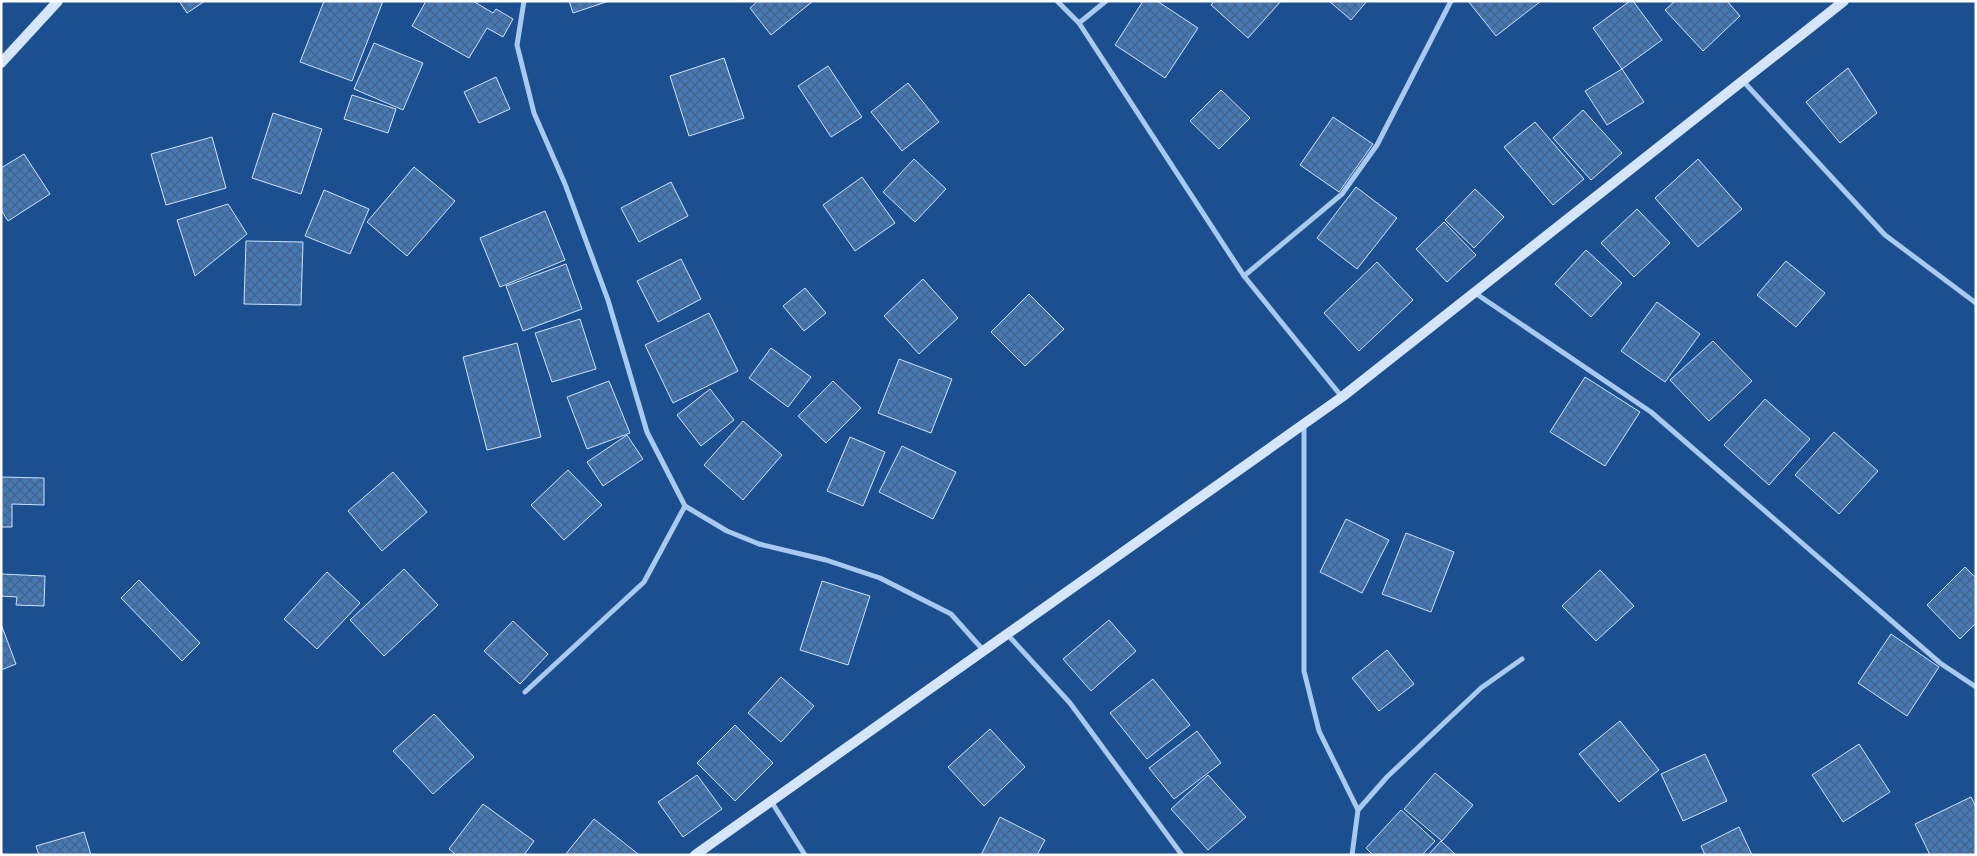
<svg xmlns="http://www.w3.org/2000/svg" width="1977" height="856" font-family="Jost,sans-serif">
	<defs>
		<pattern id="building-cross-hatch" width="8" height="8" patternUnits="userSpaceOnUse" patternTransform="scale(1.25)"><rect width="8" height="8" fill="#4478b7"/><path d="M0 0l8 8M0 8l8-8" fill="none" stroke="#486282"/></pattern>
	</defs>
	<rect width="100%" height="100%" fill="#1b4f8f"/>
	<g fill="url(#building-cross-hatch)" stroke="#cfe3fa">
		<polygon points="179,1 205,1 187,13"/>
		<polygon points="324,1 383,1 352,81 300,62"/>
		<polygon points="426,1 473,1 493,13 496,9 513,19 503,37 487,28 469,58 412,26"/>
		<polygon points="569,1 609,1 573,13"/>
		<polygon points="758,1 813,1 771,35 750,8"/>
		<polygon points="1143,1 1157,1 1198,28 1165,78 1115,45"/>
		<polygon points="1214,1 1281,1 1248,38 1211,5"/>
		<polygon points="1329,1 1367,1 1351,20"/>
		<polygon points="1468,1 1541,1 1496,36"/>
		<polygon points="1630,1 1633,1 1662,40 1622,69 1593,28"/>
		<polygon points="1675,1 1727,1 1740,16 1703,51 1665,10"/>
		<polygon points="374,43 423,63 403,110 354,89"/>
		<polygon points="724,58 744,118 689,136 670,76"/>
		<polygon points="828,66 862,117 831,137 798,86"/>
		<polygon points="1848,68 1877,113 1840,143 1806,102"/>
		<polygon points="1622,69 1644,102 1607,125 1585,91"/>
		<polygon points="496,77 510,109 479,123 464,92"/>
		<polygon points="908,83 939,122 902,151 871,112"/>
		<polygon points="1221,90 1250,118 1219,149 1190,121"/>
		<polygon points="352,95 396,109 388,133 344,119"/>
		<polygon points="1583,110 1622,153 1591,180 1553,138"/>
		<polygon points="273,113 322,129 301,194 252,178"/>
		<polygon points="1333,117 1373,144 1339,192 1300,165"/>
		<polygon points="1535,122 1584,179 1553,205 1504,147"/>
		<polygon points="212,137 226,188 166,205 151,154"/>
		<polygon points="24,154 50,194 8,221 1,210 1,168"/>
		<polygon points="914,159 946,189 915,222 883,192"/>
		<polygon points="1698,159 1742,209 1698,247 1655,198"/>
		<polygon points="414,167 455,201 407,256 367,222"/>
		<polygon points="862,177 895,223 855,251 823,205"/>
		<polygon points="671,182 688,216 639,242 621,208"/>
		<polygon points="1356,187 1397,218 1357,269 1317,238"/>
		<polygon points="1475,189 1504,217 1474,248 1445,220"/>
		<polygon points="324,190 369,209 350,254 305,236"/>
		<polygon points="228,204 247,234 195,276 177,220"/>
		<polygon points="1637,209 1670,243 1634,277 1601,243"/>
		<polygon points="545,211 565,260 500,287 480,238"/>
		<polygon points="1444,222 1476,255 1447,282 1416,249"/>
		<polygon points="246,241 303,242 301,305 244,304"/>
		<polygon points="1586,250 1622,283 1591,317 1555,284"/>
		<polygon points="681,259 701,299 658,322 637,281"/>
		<polygon points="1786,261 1825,293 1796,327 1757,295"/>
		<polygon points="1377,262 1413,300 1359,351 1324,313"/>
		<polygon points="566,264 582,309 523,331 506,286"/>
		<polygon points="923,279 958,318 919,354 884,316"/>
		<polygon points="805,288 826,313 804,331 783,306"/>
		<polygon points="1029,294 1064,329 1025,366 991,332"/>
		<polygon points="1657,302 1700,334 1665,382 1621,351"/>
		<polygon points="709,313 738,371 673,403 645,345"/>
		<polygon points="580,319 596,369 552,382 535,333"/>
		<polygon points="1713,341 1752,381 1709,421 1670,380"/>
		<polygon points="517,343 541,437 487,450 463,357"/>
		<polygon points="771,348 811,377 788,407 749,378"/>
		<polygon points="899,359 952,379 931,433 878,413"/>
		<polygon points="1585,377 1640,412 1605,466 1550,432"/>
		<polygon points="609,381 630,433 587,449 567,397"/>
		<polygon points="833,381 861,408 826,443 798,416"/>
		<polygon points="710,389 734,420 701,446 677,415"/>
		<polygon points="1765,399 1810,439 1769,485 1724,445"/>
		<polygon points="743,421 782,455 743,500 704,465"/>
		<polygon points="1834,432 1878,471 1839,514 1795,475"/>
		<polygon points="627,435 643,459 603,486 587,462"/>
		<polygon points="850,437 885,452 863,506 827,491"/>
		<polygon points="902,446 956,472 933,519 879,492"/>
		<polygon points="568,470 602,505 564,540 531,505"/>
		<polygon points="393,472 427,512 382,551 348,511"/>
		<polygon points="1,477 44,478 44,505 12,504 12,527 1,527"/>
		<polygon points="1346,519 1389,540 1362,593 1320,572"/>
		<polygon points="1406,533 1454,552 1431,612 1382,594"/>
		<polygon points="1965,567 1976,578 1976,623 1960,639 1927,605"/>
		<polygon points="404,569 438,605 384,656 350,620"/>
		<polygon points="1600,570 1634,606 1596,641 1562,606"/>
		<polygon points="327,572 360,603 317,649 284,619"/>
		<polygon points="1,574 45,576 44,606 16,605 17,597 1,596"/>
		<polygon points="139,580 200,643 182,661 121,598"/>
		<polygon points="822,581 870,596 848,665 800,650"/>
		<polygon points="1109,620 1136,651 1091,691 1063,659"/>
		<polygon points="513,621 548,654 520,684 484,651"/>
		<polygon points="1,624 16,664 1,670"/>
		<polygon points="1891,634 1939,667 1907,716 1858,683"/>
		<polygon points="1387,650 1414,684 1379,711 1352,678"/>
		<polygon points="781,677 814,706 781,742 748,713"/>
		<polygon points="1153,679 1190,725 1147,759 1110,713"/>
		<polygon points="434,714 474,757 433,794 393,751"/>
		<polygon points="1620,721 1659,770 1619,802 1579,754"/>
		<polygon points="735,725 773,763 735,801 697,763"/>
		<polygon points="990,729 1025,767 984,806 948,767"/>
		<polygon points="1197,731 1221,763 1174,799 1149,768"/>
		<polygon points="1859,744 1890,792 1843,822 1812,775"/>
		<polygon points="1705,754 1727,801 1683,821 1661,774"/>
		<polygon points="1435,773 1473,805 1442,841 1404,809"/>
		<polygon points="697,775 722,809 683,837 658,802"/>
		<polygon points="1208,775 1246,817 1208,850 1171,809"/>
		<polygon points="1971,797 1976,807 1976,855 1930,855 1915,824"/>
		<polygon points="483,804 534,841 524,855 456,855 449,849"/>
		<polygon points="1401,810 1435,841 1422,855 1373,855 1366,848"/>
		<polygon points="1000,817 1045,840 1037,855 981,855"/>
		<polygon points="594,819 638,854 638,855 565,855"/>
		<polygon points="1739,827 1752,855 1705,855 1701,846"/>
		<polygon points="84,832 91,855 39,855 36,846"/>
		<polygon points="1441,841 1456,855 1428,855"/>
	</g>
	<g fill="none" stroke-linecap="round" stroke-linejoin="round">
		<g stroke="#a9c9ee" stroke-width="5">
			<polyline points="524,1 517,45 534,113 565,184 608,300 647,432 685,506 727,531 759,544 826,560 880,578 951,614 984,651"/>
			<polyline points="1057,1 1079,23 1244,276 1342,397"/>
			<polyline points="1079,23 1106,1"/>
			<polyline points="1743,81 1885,235 1976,303"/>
			<polyline points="1244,276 1342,194 1377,145 1451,1"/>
			<polyline points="1475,293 1651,412 1940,663 1976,687"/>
			<polyline points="1304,424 1304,671 1319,731 1358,810"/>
			<polyline points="1007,634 1070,703 1182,855"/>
			<polyline points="525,692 644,582 685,506"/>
			<polyline points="771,801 805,855"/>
			<polyline points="1352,855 1358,810 1387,777 1481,688 1522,659"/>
		</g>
		<g stroke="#d6e6fa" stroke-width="10">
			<polyline points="1,63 58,1"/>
			<polyline points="695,855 1342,397 1844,1"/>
		</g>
	</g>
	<rect width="1977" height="856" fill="none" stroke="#ffffff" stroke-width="5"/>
</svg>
